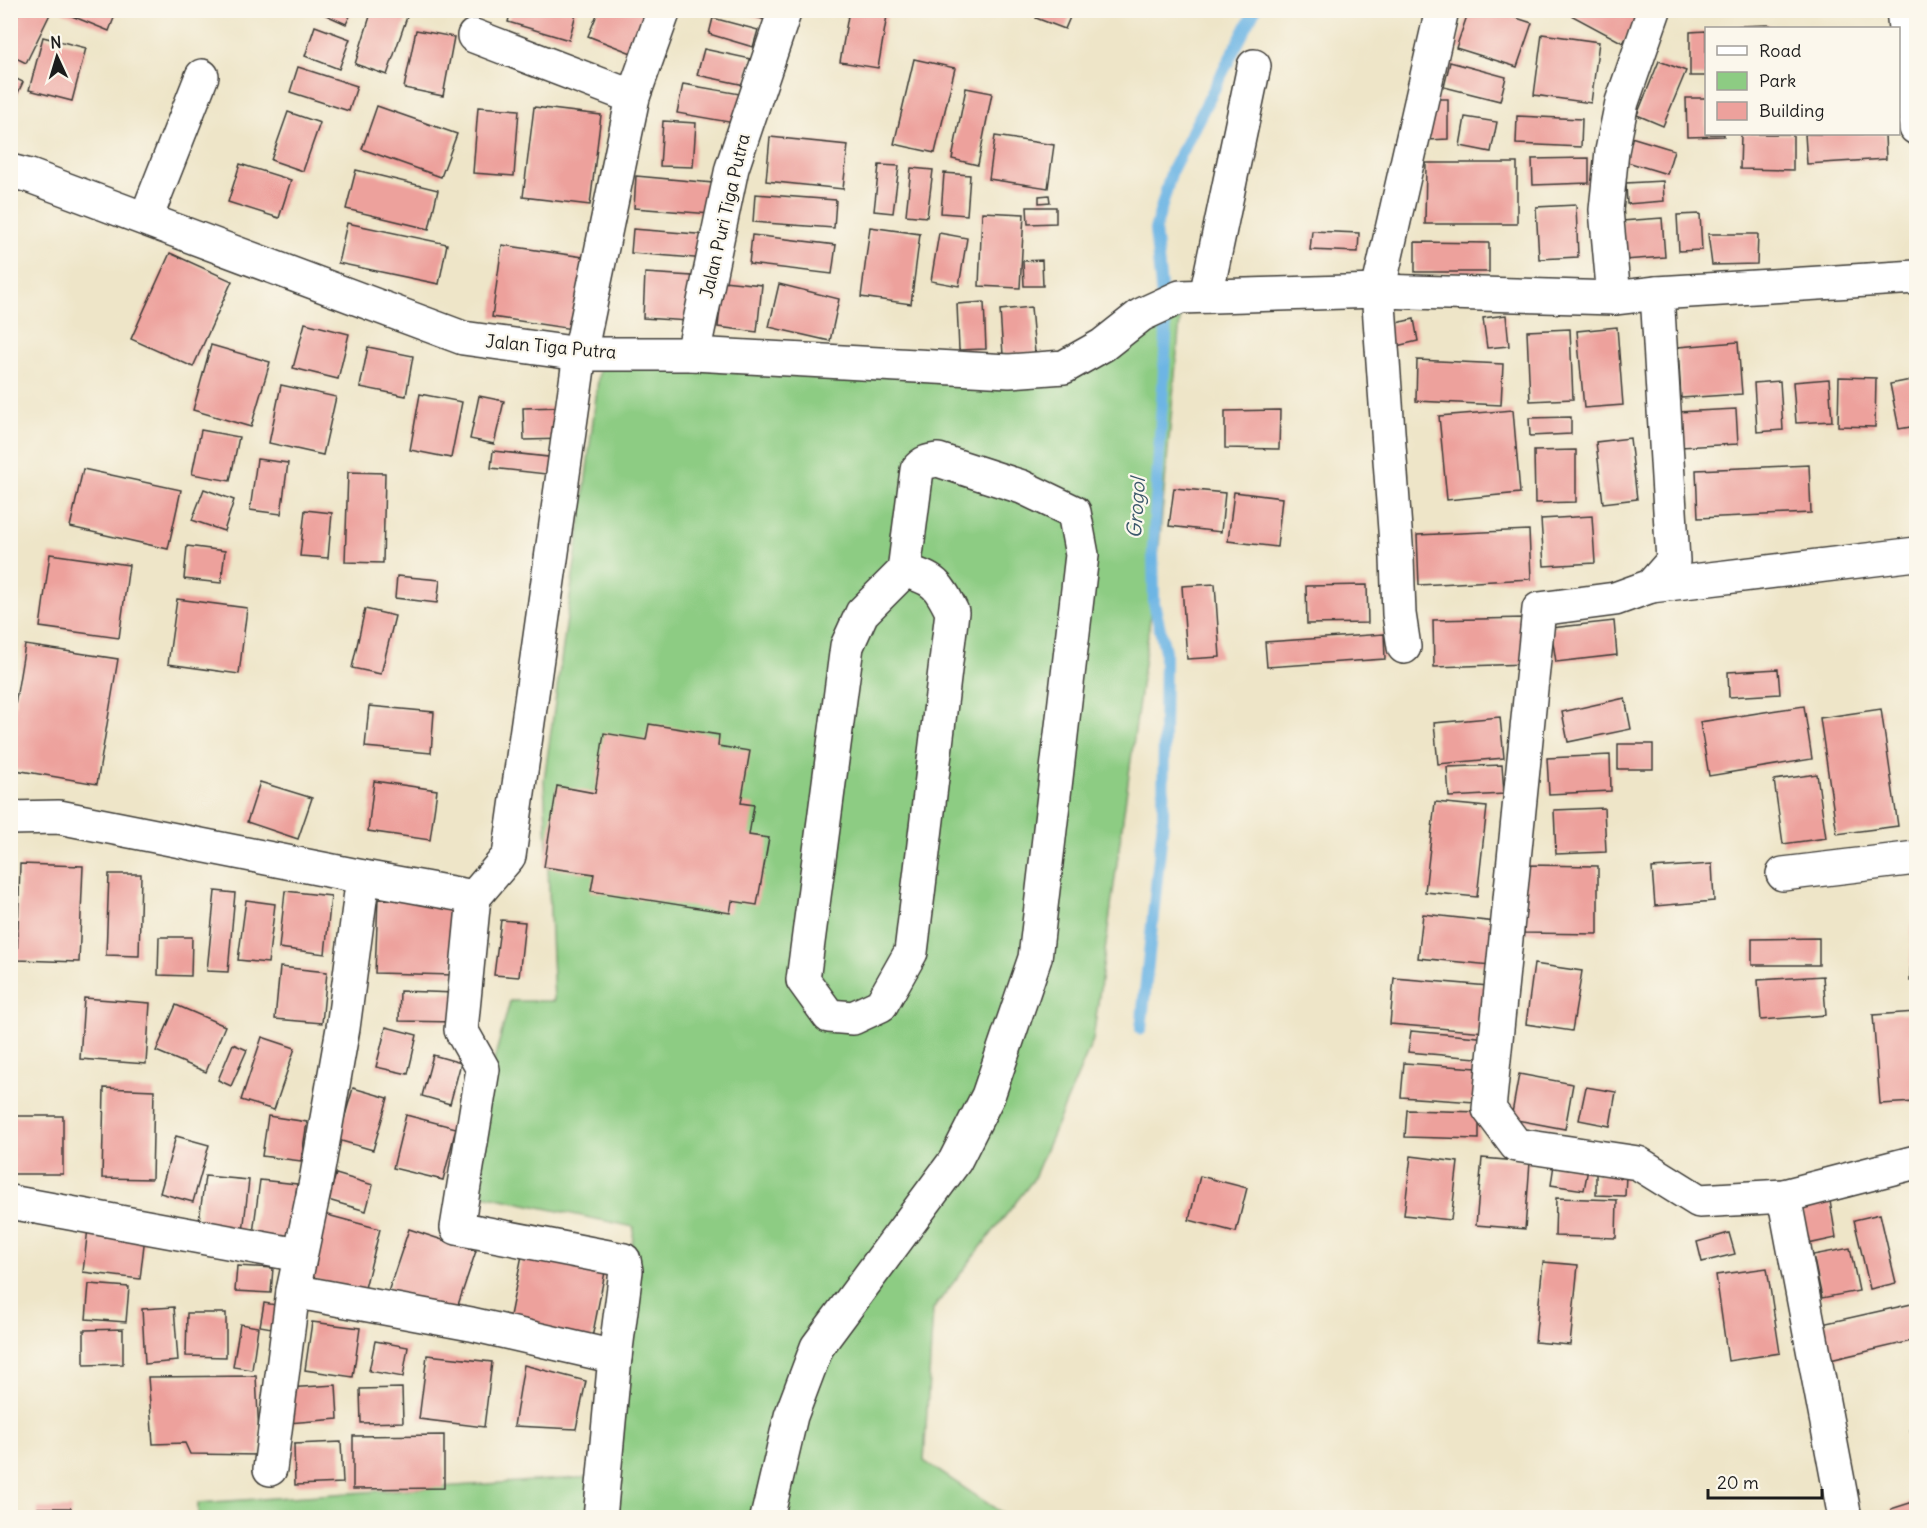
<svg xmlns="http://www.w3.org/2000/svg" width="1927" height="1528" font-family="Delius,sans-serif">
	<rect width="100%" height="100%" fill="#fbf7ec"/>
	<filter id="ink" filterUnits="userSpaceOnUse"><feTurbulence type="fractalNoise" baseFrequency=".0167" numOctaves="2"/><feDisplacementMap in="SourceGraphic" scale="12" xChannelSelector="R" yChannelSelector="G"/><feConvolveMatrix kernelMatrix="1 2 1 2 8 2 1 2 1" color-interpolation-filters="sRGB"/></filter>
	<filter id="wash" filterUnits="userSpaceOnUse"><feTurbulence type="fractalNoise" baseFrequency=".008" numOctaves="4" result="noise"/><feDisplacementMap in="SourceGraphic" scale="24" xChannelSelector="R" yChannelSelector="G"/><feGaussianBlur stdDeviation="1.35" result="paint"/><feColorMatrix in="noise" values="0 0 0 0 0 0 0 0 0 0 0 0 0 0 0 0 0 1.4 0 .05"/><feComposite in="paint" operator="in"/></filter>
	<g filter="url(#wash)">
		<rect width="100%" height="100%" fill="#eee5c8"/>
		<polygon fill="#8dcc83" stroke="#547450" stroke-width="1.5" points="1183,288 1157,568 1093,1040 1033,1180 933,1309 924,1461 1008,1517 198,1518 198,1503 608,1476 634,1227 459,1190 510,1001 554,1001 544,780 579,534 599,372 620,341 1043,367"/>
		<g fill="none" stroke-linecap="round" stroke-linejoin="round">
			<polyline stroke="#6db5e4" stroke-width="12" points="1141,1029 1163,821 1165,651 1154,603 1153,550 1166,337 1155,230 1172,170 1255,10"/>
		</g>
		<g id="blocks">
			<g fill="#eda19c">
				<polygon points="20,10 52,10 26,63 10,55 10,29"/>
				<polygon points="63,10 117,10 109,31 62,12"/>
				<polygon points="315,10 353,10 346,24"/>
				<polygon points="372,10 386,10 407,17 387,75 355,64"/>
				<polygon points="511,10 577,10 569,40 508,22"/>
				<polygon points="599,10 658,10 639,56 588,36"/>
				<polygon points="733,10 775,10 772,22"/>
				<polygon points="849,10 888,10 878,68 840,62"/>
				<polygon points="1039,10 1073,10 1065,29 1036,18"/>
				<polygon points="1469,10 1492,10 1532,23 1517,67 1456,48"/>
				<polygon points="1571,10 1642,10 1623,43 1569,14"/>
				<polygon points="713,18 758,30 753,47 709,34"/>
				<polygon points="1770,25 1771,28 1739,28 1739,26"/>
				<polygon points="315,26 350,39 339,69 305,56"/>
				<polygon points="416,30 454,37 443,96 404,88"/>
				<polygon points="1706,31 1706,76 1690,76 1690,32"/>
				<polygon points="1542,34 1599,42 1591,103 1534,95"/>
				<polygon points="43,37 86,48 72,101 29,90"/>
				<polygon points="704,49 751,59 745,85 697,75"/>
				<polygon points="914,59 955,68 935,153 894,144"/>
				<polygon points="1659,61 1686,71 1663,126 1637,115"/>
				<polygon points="1450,62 1506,77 1500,101 1444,87"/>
				<polygon points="298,67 357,86 349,111 290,92"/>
				<polygon points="10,76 23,82 10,110"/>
				<polygon points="683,84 746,95 740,124 677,113"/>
				<polygon points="966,88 992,93 978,165 952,159"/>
				<polygon points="1686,98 1706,98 1706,134 1724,134 1724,136 1687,137"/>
				<polygon points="1428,99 1448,99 1448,139 1428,140"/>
				<polygon points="377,106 457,134 441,177 362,149"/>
				<polygon points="478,107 519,110 514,176 473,173"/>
				<polygon points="534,107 601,115 590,205 523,197"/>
				<polygon points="288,112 320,123 303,171 271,160"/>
				<polygon points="1517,116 1582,119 1581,147 1516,144"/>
				<polygon points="1465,117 1497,122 1491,152 1460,146"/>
				<polygon points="663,121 696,123 693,167 660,166"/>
				<polygon points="1741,134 1793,134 1793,170 1740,169"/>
				<polygon points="1805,134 1885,134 1886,159 1807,164"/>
				<polygon points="995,136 1054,145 1048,188 989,179"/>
				<polygon points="770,137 848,145 843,189 766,181"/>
				<polygon points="1631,137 1674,150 1667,174 1624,161"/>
				<polygon points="1589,158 1589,183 1533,185 1532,159"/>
				<polygon points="1426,163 1517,163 1517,224 1425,224"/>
				<polygon points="240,164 291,180 279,218 228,202"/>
				<polygon points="879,165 899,166 893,213 874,211"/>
				<polygon points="911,168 933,170 927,217 906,215"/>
				<polygon points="356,170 438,190 429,229 346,209"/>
				<polygon points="944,173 970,175 967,215 941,213"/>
				<polygon points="636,176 713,183 711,214 634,208"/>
				<polygon points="1663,181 1664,201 1627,204 1626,183"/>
				<polygon points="755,194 836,200 834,228 753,222"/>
				<polygon points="1049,195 1050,202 1039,203 1039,196"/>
				<polygon points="1576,205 1578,257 1539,259 1536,207"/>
				<polygon points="1027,207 1056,207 1056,223 1028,224"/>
				<polygon points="982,212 1024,214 1020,288 979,286"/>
				<polygon points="1700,214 1702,250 1679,251 1677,215"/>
				<polygon points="1662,218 1665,257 1624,260 1622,221"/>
				<polygon points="347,223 447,244 439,284 338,263"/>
				<polygon points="870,227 920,234 911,304 861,297"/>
				<polygon points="633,229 709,235 707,259 631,253"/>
				<polygon points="1312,231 1359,233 1358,252 1310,250"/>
				<polygon points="939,233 967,238 959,286 931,281"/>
				<polygon points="1708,234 1758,234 1757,264 1712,265"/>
				<polygon points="752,235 836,245 832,274 749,264"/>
				<polygon points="1415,242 1489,243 1489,272 1415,272"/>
				<polygon points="502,245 590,258 579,330 492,317"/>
				<polygon points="170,253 232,281 193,367 131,339"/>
				<polygon points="1042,260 1043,286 1024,286 1023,261"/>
				<polygon points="645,273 692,276 689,321 643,318"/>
				<polygon points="723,281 762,285 757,332 718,327"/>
				<polygon points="779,284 839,299 830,341 769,327"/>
				<polygon points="984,302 986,349 959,350 957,304"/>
				<polygon points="1031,307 1035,353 1003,355 1000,310"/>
				<polygon points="1506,315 1509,346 1487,348 1483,318"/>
				<polygon points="1414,319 1418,341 1388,348 1383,326"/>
				<polygon points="305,323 349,334 338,379 293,368"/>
				<polygon points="1617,327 1623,405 1584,408 1577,331"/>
				<polygon points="1570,329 1573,399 1530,401 1527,331"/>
				<polygon points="1738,342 1742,394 1681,398 1678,347"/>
				<polygon points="211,345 270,362 251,427 193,410"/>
				<polygon points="368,347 413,356 406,396 360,387"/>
				<polygon points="1417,360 1503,364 1501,405 1416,401"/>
				<polygon points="1839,377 1876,378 1875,427 1838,426"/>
				<polygon points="1829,379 1832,421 1796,423 1793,382"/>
				<polygon points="1916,379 1916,426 1899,429 1890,384"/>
				<polygon points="1780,381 1783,430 1757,432 1754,383"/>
				<polygon points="281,385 336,397 323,455 269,443"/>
				<polygon points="420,394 462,402 451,458 410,450"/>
				<polygon points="479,396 504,401 494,444 470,439"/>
				<polygon points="563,407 564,439 524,440 523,408"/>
				<polygon points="1736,409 1738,444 1680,447 1678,412"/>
				<polygon points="1280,410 1279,449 1225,448 1225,411"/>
				<polygon points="1513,410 1520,493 1447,500 1439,416"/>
				<polygon points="1571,417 1571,434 1530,436 1529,418"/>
				<polygon points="201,430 239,437 230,481 192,474"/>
				<polygon points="1630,438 1637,499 1603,503 1596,442"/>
				<polygon points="1576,450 1576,502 1535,503 1534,451"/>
				<polygon points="493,451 557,458 555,475 491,468"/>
				<polygon points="257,459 288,463 281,514 250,510"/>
				<polygon points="1809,465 1811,513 1698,518 1696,470"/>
				<polygon points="83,469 181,490 168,549 70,527"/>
				<polygon points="348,472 385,473 383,563 345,562"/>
				<polygon points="1174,488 1225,493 1221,532 1169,526"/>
				<polygon points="204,489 234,500 224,531 192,520"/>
				<polygon points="1234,492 1282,498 1277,547 1228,541"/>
				<polygon points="305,510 332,513 328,558 300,556"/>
				<polygon points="1592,516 1595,563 1544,566 1541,519"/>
				<polygon points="1529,530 1531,579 1419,585 1417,535"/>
				<polygon points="187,546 225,551 221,583 184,579"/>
				<polygon points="50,554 129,565 119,638 40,627"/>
				<polygon points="397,576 440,580 437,603 395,598"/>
				<polygon points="1215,584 1220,657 1187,659 1182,586"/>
				<polygon points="1367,585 1368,623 1307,624 1306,586"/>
				<polygon points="177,599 247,608 239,674 168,664"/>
				<polygon points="365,609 395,616 381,674 352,668"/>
				<polygon points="1525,618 1527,664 1434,667 1433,620"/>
				<polygon points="1614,621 1617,655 1556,662 1551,628"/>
				<polygon points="1384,634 1385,659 1267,667 1265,642"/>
				<polygon points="25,645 118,659 97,784 10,769 10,735"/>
				<polygon points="1778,669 1780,694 1729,697 1728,672"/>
				<polygon points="1625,698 1631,729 1568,742 1562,712"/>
				<polygon points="369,706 434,712 431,753 365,747"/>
				<polygon points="1804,706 1812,759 1709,776 1700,722"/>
				<polygon points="1881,709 1898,826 1837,834 1820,718"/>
				<polygon points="1500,717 1504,758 1438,764 1434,723"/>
				<polygon points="649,724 719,735 718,746 750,751 741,803 754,805 749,835 769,838 757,905 732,901 730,913 591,891 594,874 544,867 557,786 595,793 604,733 646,740"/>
				<rect x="1618" y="744" width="35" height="25"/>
				<polygon points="1610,755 1611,791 1549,794 1547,758"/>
				<polygon points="1502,765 1504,794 1449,797 1447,767"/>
				<polygon points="1817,774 1826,838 1783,844 1774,780"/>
				<polygon points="374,781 437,790 430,840 368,831"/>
				<polygon points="260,782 312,798 298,839 247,822"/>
				<polygon points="1435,802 1487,807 1477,897 1425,892"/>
				<polygon points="1604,808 1606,852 1556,854 1554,810"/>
				<polygon points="20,864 83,866 79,962 17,960"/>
				<polygon points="1712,864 1714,901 1655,906 1652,868"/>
				<polygon points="1524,865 1598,866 1598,934 1524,933"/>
				<polygon points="109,874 141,874 139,956 106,955"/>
				<polygon points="215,891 235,893 228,972 207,971"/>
				<polygon points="285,891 331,896 325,954 279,948"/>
				<polygon points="378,899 456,901 454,975 375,973"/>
				<polygon points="246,900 275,904 268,963 238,960"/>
				<polygon points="1423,914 1496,922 1491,965 1418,958"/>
				<polygon points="501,920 525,922 519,977 494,975"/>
				<polygon points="1912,924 1916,924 1916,981 1910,981"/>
				<polygon points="159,937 192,937 191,976 158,975"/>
				<polygon points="1819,938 1819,965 1752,965 1752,939"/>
				<polygon points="1534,964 1582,971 1572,1031 1526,1024"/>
				<polygon points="280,967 327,972 322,1023 275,1019"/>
				<polygon points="1823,976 1826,1015 1761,1020 1758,980"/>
				<polygon points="1394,978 1489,986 1485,1032 1390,1024"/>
				<polygon points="400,991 456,993 456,1022 399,1021"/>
				<polygon points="84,998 150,1003 146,1064 80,1059"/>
				<polygon points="176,1005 225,1026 206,1072 156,1051"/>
				<polygon points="1916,1012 1916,1102 1880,1104 1873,1015"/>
				<polygon points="386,1027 417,1035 408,1074 376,1067"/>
				<polygon points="1411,1031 1489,1038 1488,1059 1408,1052"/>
				<polygon points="262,1037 295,1048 274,1110 241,1100"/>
				<polygon points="233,1044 247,1050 231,1086 218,1080"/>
				<polygon points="433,1055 461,1063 450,1104 422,1096"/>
				<polygon points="1404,1063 1477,1068 1475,1102 1401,1097"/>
				<polygon points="1519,1074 1573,1084 1565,1129 1511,1119"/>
				<polygon points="1586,1087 1616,1092 1610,1126 1579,1120"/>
				<polygon points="104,1088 154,1090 152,1179 102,1178"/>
				<polygon points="353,1088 388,1098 373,1150 338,1140"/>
				<polygon points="1407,1110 1479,1112 1479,1139 1405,1137"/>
				<polygon points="406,1115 456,1128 443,1180 393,1168"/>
				<rect x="10" y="1116" width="53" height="58"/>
				<polygon points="268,1116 307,1122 301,1161 262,1156"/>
				<polygon points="176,1136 209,1145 193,1202 160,1193"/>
				<polygon points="1411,1156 1458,1162 1451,1220 1404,1215"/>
				<polygon points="1482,1158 1530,1162 1525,1229 1476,1225"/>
				<polygon points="1554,1164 1588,1169 1584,1190 1551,1185"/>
				<polygon points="336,1174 373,1185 366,1211 328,1200"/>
				<polygon points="1596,1174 1626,1175 1625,1196 1596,1195"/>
				<polygon points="205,1176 249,1180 242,1241 197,1236"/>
				<polygon points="1200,1176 1247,1188 1236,1232 1189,1220"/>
				<polygon points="260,1180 297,1184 290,1245 252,1241"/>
				<polygon points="1556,1198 1617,1200 1616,1238 1555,1236"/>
				<polygon points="1830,1201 1836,1238 1808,1244 1801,1206"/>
				<polygon points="320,1213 380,1229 364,1292 302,1275"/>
				<polygon points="1880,1214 1896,1283 1870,1289 1854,1220"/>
				<polygon points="88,1228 145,1236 140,1279 83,1272"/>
				<polygon points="409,1229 476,1251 455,1314 388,1292"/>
				<polygon points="1729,1233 1735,1254 1702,1262 1697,1242"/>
				<polygon points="524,1245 607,1262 590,1348 507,1331"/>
				<polygon points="1850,1248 1859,1291 1822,1298 1813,1255"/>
				<polygon points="1543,1262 1578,1265 1570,1345 1535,1342"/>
				<polygon points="237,1266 273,1268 271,1293 235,1291"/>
				<polygon points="1767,1268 1780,1353 1728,1361 1716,1275"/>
				<polygon points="89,1284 129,1287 126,1322 86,1319"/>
				<polygon points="264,1303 282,1306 277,1329 260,1326"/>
				<polygon points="1916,1303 1916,1340 1830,1360 1822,1324"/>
				<polygon points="174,1307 178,1361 145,1364 142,1309"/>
				<polygon points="187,1313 226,1313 226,1357 186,1356"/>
				<polygon points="312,1322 360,1328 353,1377 305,1370"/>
				<polygon points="240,1324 258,1327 252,1370 233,1367"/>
				<polygon points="123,1329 123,1364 84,1365 84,1330"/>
				<polygon points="375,1341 408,1347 403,1377 369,1371"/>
				<polygon points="427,1355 492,1362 484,1427 419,1419"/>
				<polygon points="524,1365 586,1381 576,1429 514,1426"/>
				<polygon points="256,1376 260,1455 190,1454 185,1443 153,1444 148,1377"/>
				<polygon points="336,1385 338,1419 288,1423 285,1388"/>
				<polygon points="402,1388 403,1422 361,1423 360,1389"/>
				<polygon points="1916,1424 1916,1461 1913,1461 1910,1425"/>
				<polygon points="444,1435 444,1488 353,1489 353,1436"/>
				<polygon points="341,1442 343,1483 295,1485 294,1444"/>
				<polygon points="1916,1501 1916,1518 1891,1518 1891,1509"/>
				<polygon points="38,1508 71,1508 70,1518 37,1518"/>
			</g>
		</g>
	</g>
	<g filter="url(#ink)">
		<use href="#blocks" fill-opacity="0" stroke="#3c3a36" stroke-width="1.5"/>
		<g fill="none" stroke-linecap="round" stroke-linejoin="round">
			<defs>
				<g id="minor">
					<polyline points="1903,10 1916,128"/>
					<polyline points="474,36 633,97"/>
					<polyline points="10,171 30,176 463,338 580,354 693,354 1009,371 1064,367 1103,345 1141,315 1180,297 1378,291 1614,298 1657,293 1916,277"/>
					<polyline points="146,218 202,76"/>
					<polyline points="1657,293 1673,561 1651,586 1615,599 1539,609 1489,1109 1516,1145 1638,1163 1699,1201 1784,1196 1916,1162"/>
					<polyline points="1206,296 1254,66"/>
					<polyline points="1614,298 1606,210 1612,151 1622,102 1654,10"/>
					<polyline points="693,354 732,168 785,10"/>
					<polyline points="1651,586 1916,554"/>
					<polyline points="1404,647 1399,614 1397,558 1378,291 1442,10"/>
					<polyline points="10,818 59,817 363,877 474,897 509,856 580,354 633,97 664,10"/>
					<polyline points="1783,874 1916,858"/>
					<polyline points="474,897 461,1030 483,1069 457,1228 624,1260 626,1271 615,1357 600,1518"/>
					<polyline points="1784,1196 1845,1518"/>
					<polyline points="10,1202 299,1255"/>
					<polyline points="293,1291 471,1324 615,1357"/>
					<polyline points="270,1469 293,1291 316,1181 343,1028 363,877"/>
					<path d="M767,1518L791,1416L817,1347L955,1161L988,1096L1035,958L1082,555L1074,512L1022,487L938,460C929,461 923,462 917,470L904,571L862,613L847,646L803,980L829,1016L853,1018L881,1005L911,952L952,612C939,585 934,578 904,571"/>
				</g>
			</defs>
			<use href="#minor" stroke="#3c3a36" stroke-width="36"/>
			<use href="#minor" stroke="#fff" stroke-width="33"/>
		</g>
	</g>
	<g text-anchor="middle" stroke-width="4.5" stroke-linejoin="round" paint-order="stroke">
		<g font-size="18" fill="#1c1c1c" stroke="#fbf7ec">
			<text transform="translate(725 216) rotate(-77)" y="6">Jalan Puri Tiga Putra</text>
			<text transform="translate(551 347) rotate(5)" y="6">Jalan Tiga Putra</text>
		</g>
		<g font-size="20" font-style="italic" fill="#3c596c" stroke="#fbf7ec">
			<text transform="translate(1136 508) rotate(-86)" y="7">Grogol</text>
		</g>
	</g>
	<rect width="1927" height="1528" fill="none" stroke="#fbf7ec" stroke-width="36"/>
	<rect x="1705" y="27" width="195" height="108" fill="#fbf7ec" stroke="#a29f99" stroke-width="1.5"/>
	<rect x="1717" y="46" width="30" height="9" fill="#ffffff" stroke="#a29f99" stroke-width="1.5"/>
	<text x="1759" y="57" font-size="18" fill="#1c1c1c">Road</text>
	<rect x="1717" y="72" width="30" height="18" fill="#8dcc83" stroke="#a29f99" stroke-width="1.5"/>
	<text x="1759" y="87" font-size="18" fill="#1c1c1c">Park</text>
	<rect x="1717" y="102" width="30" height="18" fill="#eda19c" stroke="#a29f99" stroke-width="1.5"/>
	<text x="1759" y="117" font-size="18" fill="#1c1c1c">Building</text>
	<g transform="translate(57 57) rotate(356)" stroke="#fbf7ec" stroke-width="4.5" paint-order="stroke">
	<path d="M0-4.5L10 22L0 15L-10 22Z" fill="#1c1c1c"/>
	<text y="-9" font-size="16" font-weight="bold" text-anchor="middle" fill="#1c1c1c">N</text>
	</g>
	<path d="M1708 1489v9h114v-9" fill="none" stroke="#1c1c1c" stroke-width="3"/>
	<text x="1717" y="1489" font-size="18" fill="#1c1c1c" stroke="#fbf7ec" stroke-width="4.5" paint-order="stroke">20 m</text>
</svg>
